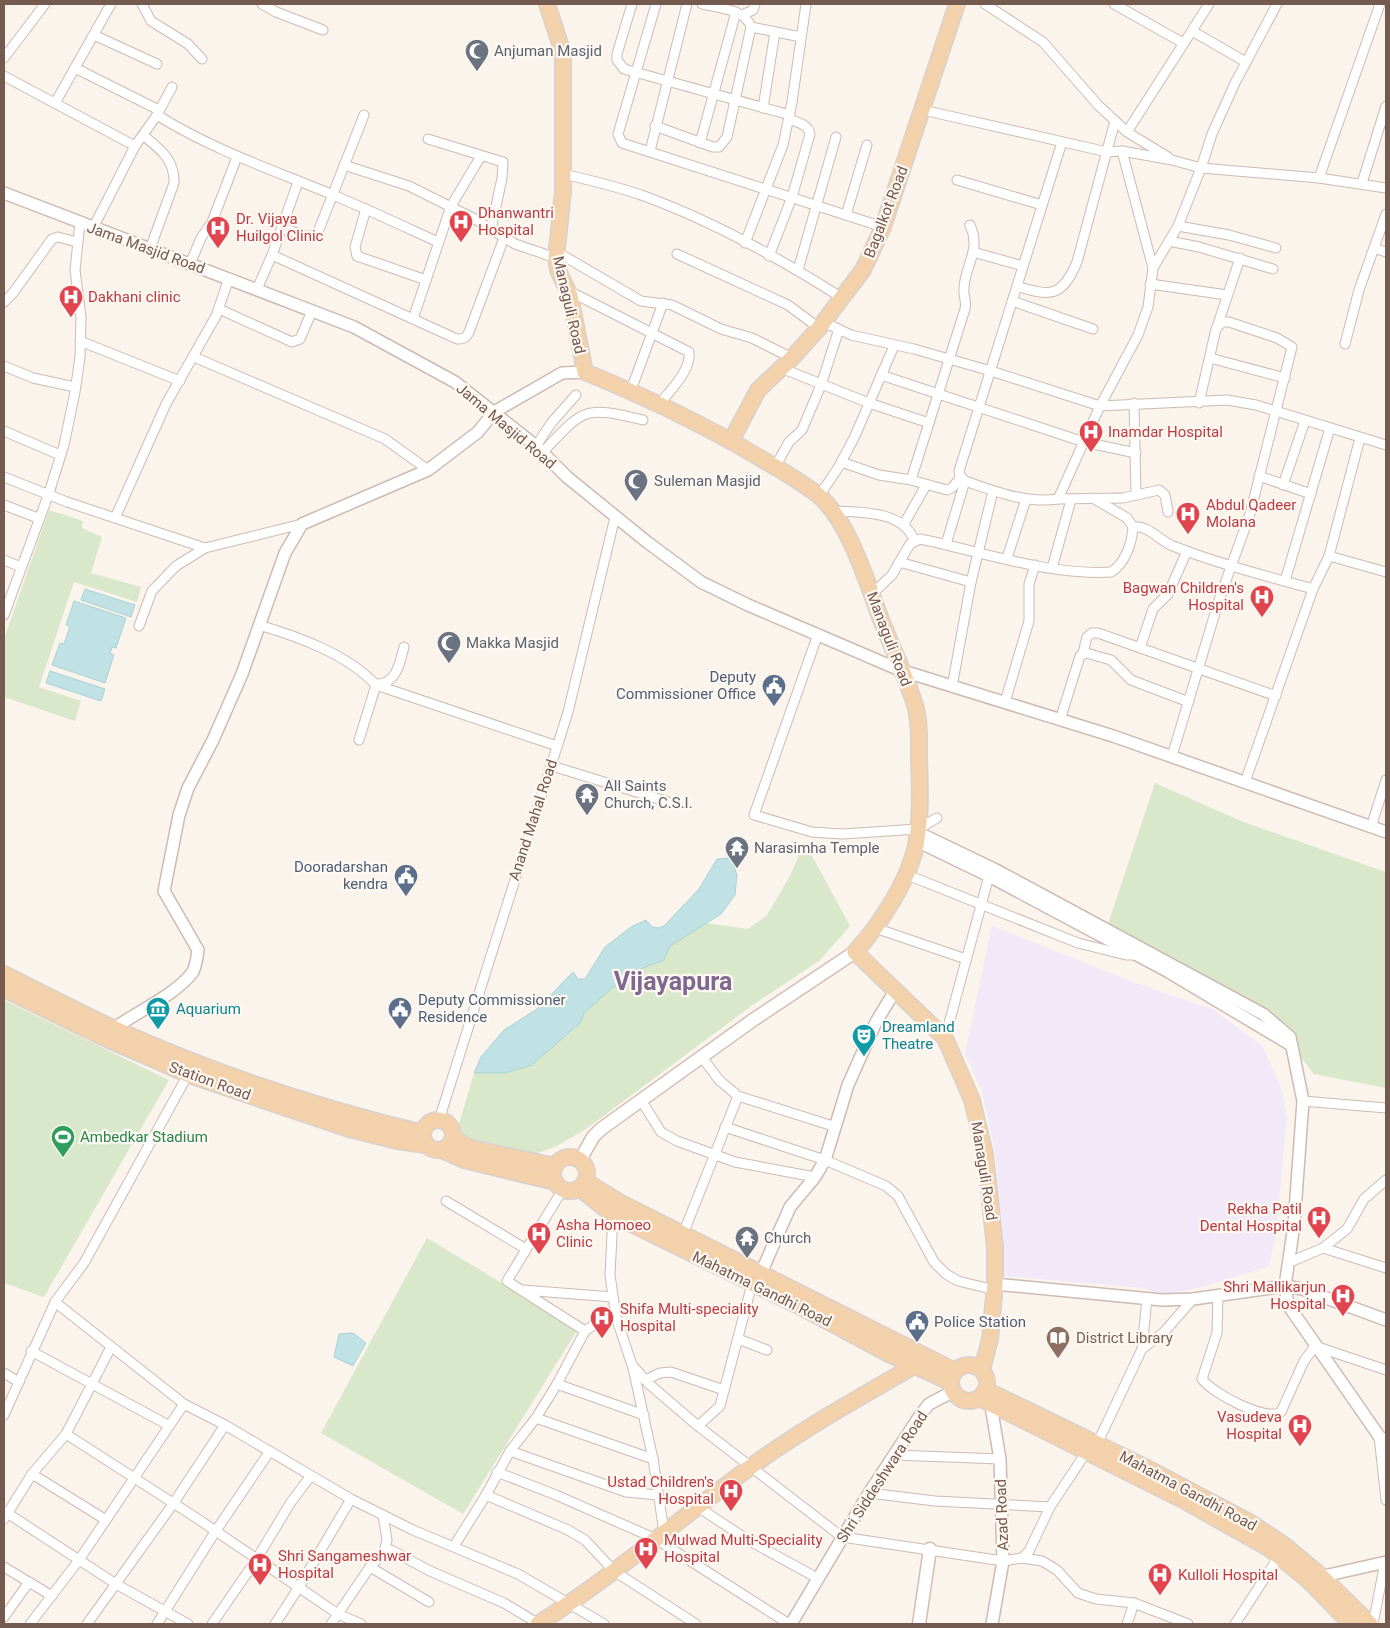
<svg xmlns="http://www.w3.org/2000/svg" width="1390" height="1628" font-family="Roboto,sans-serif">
	<rect width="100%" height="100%" fill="#fbf4ec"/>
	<polygon fill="#f1e8f8" points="992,926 1133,982 1214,1010 1263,1047 1282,1091 1287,1118 1276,1233 1269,1266 1203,1287 1161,1295 1144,1288 1003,1276 996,1156 982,1091 965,1053"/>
	<g fill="#d9e8cb">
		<polygon points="49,510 83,521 82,528 102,537 91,573 141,587 137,602 74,582 39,687 81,701 75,721 4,697 4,639"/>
		<polygon points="1155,783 1241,821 1386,872 1386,1088 1314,1074 1282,1034 1107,927"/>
		<polygon points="803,845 811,854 850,926 819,961 754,1004 586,1129 557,1146 528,1157 472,1142 457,1131 474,1073 505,1073 532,1065 581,1022 584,1013 612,988 624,982 632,972 664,960 670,946 705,923 748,929 767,915 791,874"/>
		<polygon points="4,1000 169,1080 44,1297 4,1283"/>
		<polygon points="427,1238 578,1329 463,1514 321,1433"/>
	</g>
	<g fill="#c1e2e4" stroke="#a9d2d4">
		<polygon points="85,589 135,605 131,617 81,600"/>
		<polygon points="74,601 126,618 116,648 112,647 110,653 114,655 105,683 52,665 60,643 64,644 70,626 66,625"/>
		<polygon points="50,671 105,689 101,701 46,683"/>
		<polygon points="731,858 737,875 735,895 721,914 670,946 664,960 632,972 624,982 612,988 584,1013 581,1022 532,1065 505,1073 474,1073 481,1057 504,1030 537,1009 573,972 578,979 585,979 605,947 631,927 646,920 652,927 659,928 664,926 699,889 717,859"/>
		<polygon points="353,1333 366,1343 353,1366 334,1357 339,1334"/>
	</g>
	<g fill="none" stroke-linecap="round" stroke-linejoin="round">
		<defs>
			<g id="minor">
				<polyline points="142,4 151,21 188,44 202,59"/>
				<polyline points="262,4 276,12 323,30"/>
				<polyline points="632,4 617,54 617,60 624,69 790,115"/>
				<polyline points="656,4 618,134 622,143 883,227"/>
				<polyline points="985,4 1043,42 1098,105 1127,132 1168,157"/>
				<polyline points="1114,4 1183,43"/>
				<polyline points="742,15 753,10 755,4"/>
				<polyline points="751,27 801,37"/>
				<polyline points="1192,31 1246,62"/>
				<polyline points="94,35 157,64"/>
				<polyline points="4,58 45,4"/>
				<polyline points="75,68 159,110"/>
				<polyline points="4,76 135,146"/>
				<polyline points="55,103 111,4"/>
				<polyline points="763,108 775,32"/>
				<polyline points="923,110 1107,152 1122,151 1172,160 1201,168 1319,178 1386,188"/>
				<path d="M157,115C213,150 273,170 333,195C369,210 403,226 438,242"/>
				<path d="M655,126L713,147H719L727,137L751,27C745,9 718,8 702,4"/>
				<polyline points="1127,132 1209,4"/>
				<path d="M143,135C160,149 175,160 174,183L150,249"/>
				<polyline points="428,139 503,162 502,178 491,230"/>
				<path d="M1062,142L959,471L960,476L965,481C995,491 1026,504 1058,499L1100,406L1138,335L1148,307L1153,268L1178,226L1201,168L1212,134L1235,83L1277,4"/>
				<polyline points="700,143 736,12"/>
				<polyline points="650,151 687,4"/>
				<polyline points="1122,151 1153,268"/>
				<polyline points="344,165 409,186 473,218 515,244 556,258"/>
				<path d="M563,174C590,180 618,187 644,196C712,221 781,259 842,298"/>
				<polyline points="1319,178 1380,4"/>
				<polyline points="957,180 1042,205"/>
				<polyline points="1362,183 1386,106"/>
				<polyline points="366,209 355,247 357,256 426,280"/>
				<polyline points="846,215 867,145"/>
				<polyline points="1178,226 1229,235 1276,248"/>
				<polyline points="93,228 135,146 157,115 172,87"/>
				<polyline points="282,228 309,237 318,232 364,115"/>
				<polyline points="1169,241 1199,247 1273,269"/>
				<polyline points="745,243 783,145 792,102 806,4"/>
				<polyline points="1374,248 1386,252"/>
				<polyline points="557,252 641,301 672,305 721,329 752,338 792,358"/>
				<polyline points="973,252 1023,266"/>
				<polyline points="677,254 788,305 819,328"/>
				<path d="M272,255L457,339C464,339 466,338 469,332L504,238"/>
				<path d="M769,256L792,197L810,134C808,124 798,123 789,119"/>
				<polyline points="190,264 201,238 212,222 237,157"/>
				<polyline points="798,270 836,137"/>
				<polyline points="1150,284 1227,295"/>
				<path d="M1017,286C1051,297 1062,297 1077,262L1115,121"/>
				<polyline points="257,289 272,255 298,182"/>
				<path d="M567,290L689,352C692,369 670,391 660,403"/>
				<polyline points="1012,301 1093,329"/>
				<polyline points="4,302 13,293 52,239 58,237 77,242"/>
				<polyline points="219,309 292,342 300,339 312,311"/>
				<polyline points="413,319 451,206 481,156"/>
				<polyline points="823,322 851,335 914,349 991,371 1100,406 1227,400 1256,405 1386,445"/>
				<polyline points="1217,327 1240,258"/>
				<polyline points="80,341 180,381"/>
				<polyline points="1345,344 1359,290 1386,214"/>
				<polyline points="194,357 385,439 428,470"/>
				<polyline points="1210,358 1285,378"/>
				<polyline points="4,366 33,378 75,387"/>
				<polyline points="781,368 869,403 929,423"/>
				<polyline points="881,375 1084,442 1136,453"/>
				<polyline points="631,390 663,303"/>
				<polyline points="1134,403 1136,495"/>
				<polyline points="4,431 60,455"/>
				<polyline points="1360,438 1329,556 1386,572"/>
				<polyline points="536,446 552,422 576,395"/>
				<path d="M542,453C584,409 582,405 643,420"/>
				<polyline points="841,462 879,475 911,480"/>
				<polyline points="775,467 789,442 802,430 821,385 839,329"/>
				<polyline points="1259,476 1311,494"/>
				<polyline points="4,477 67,502 205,548 302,524"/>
				<path d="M961,477L952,488L947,490L911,480L965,309C967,301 963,296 964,289C964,266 982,251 970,225"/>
				<polyline points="1283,485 1305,421"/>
				<polyline points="819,496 838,468 854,438 894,346"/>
				<polyline points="1058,499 1123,498 1159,490 1165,495 1168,512"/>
				<polyline points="4,505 38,518"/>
				<path d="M831,511C857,512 903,510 914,540"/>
				<polyline points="115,518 166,404 216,316 229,278"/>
				<polyline points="904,524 926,485"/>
				<path d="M1133,527C1147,524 1160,541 1173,546C1219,564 1266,576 1313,589"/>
				<polyline points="946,544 965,481"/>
				<polyline points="1007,558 1026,499"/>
				<polyline points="4,560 21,567"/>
				<polyline points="899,562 971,582"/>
				<polyline points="1052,568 1071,500"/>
				<polyline points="1285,581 1330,428"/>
				<path d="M872,594L892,575L910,544L920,539C980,551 1049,576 1111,572C1125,564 1132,543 1133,527L1127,518L1093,498"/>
				<polyline points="4,615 49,493 64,445 75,392 80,357 81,317 75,270 80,223"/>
				<path d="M259,625C299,637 347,654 376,685L557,746"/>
				<polyline points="139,626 152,591 176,566 205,548"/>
				<polyline points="818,634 754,815 812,832 842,834 918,829 937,818"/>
				<polyline points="1140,648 1153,609 1168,594 1187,551"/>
				<polyline points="1083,653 1087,637 1092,633 1098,633 1276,696"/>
				<path d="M378,684C397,683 400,662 404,647"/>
				<polyline points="952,687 971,582 993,491"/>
				<polyline points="1005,702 1029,621 1029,584 1035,565"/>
				<polyline points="1060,720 1080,656 1086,653 1111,660 1131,680 1189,702"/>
				<polyline points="359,740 376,685"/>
				<polyline points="1172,756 1219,600 1250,514 1292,347 1277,338 1229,322 1222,322 1216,329 1199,403"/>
				<polyline points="552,766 672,803"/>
				<polyline points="1245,782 1313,589 1329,556"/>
				<polyline points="1371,827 1386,780"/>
				<polyline points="905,874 1078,943 1126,955 1136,955"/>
				<polyline points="875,928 966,959"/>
				<polyline points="945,1038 989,876"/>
				<polyline points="702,1057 719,1080 738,1096 836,1127"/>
				<polyline points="641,1100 661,1132 677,1141 735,1162 815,1177"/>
				<polyline points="1303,1101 1386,1108"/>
				<polyline points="439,1120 568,712 615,517"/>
				<polyline points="725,1127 825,1160 886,1186 898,1196 934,1262 946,1274 958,1281 995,1290"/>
				<polyline points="563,1189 507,1281 585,1331 601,1320 616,1317"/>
				<polyline points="446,1201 526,1249"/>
				<polyline points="613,1215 610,1275 616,1317 632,1365 649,1384 698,1426 842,1537 1003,1561 1022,1558 1042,1561 1057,1570 1078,1593 1096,1599 1134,1603 1188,1624"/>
				<polyline points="683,1234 738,1096"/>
				<polyline points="1323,1248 1386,1268"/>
				<polyline points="1290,1262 1323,1248 1347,1229 1364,1199 1386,1180"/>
				<polyline points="523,1290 613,1297"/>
				<path d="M1218,1295L1217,1333L1202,1379C1212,1393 1266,1422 1281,1412L1304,1361L1315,1346L1386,1370"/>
				<polyline points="55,1302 184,1404 225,1425 351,1499 413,1530 518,1574 604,1624"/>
				<polyline points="738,1339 767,1350"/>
				<polyline points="1142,1349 1164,1332 1193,1299"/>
				<polyline points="31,1351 168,1425"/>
				<polyline points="633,1368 653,1459 664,1532"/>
				<polyline points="4,1373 19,1382"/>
				<polyline points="645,1380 660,1373 671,1372 724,1390"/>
				<polyline points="557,1384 644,1415"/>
				<polyline points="4,1415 55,1302 84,1263 190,1071"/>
				<polyline points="536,1418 653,1459"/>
				<polyline points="698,1426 720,1406 752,1284"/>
				<polyline points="66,1434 198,1519 338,1614 361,1624"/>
				<polyline points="1379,1436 1386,1500"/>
				<polyline points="1097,1444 1142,1349 1147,1298"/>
				<polyline points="510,1451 626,1492 658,1495"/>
				<polyline points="895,1455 1000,1459"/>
				<polyline points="497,1472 556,1495 656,1539 789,1624"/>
				<polyline points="32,1474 106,1520"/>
				<polyline points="869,1493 935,1501 1050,1507"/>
				<polyline points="486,1495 568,1530 585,1540 614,1571 696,1624"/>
				<polyline points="698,1507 748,1540 819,1579"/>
				<polyline points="4,1511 116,1584 188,1624"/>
				<polyline points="383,1515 387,1540 384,1552"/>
				<polyline points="4,1519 32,1474 66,1434 111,1347"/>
				<polyline points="454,1546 486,1495 510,1451 536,1418 557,1384 585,1331"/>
				<polyline points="1022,1558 1029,1551 1050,1507 1087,1451"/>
				<polyline points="4,1567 52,1596"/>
				<polyline points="370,1567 429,1602"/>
				<polyline points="4,1617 29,1582"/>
				<polyline points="30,1624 79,1560 184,1404"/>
				<polyline points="87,1624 173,1504 225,1425"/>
				<polyline points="157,1624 215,1532 270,1451"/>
				<polyline points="212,1624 256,1560 291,1502 310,1477"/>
				<polyline points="275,1624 299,1587 351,1499"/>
				<polyline points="331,1624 370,1567 384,1552 391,1550 430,1571 504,1603 539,1624"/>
				<polyline points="1127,1624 1134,1603"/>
				<polyline points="1235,1624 1279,1556"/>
				<polyline points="1373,1624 1385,1562"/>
			</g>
			<g id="tertiary">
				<polyline points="4,193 354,327 455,382 536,446 567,477 647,542 701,582 748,605 900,670 1113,736 1386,832"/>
				<polyline points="917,832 996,870 1263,1014 1290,1037 1303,1101 1294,1225 1285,1286 1288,1305 1379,1436 1386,1442"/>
				<polyline points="917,841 989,876 1167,971 1291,1045"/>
				<path d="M109,1032C135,1012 172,998 192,973C196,968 197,957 198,950L164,891L179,815L188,788L213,740L242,674L285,553L302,524L428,470L478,432L494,412L562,373L585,372"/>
				<polyline points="761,1273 790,1207 815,1177 825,1160 848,1085 876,1022 896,989"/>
				<polyline points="995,1284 1162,1300 1193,1299 1285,1286 1302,1289 1386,1320"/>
				<polyline points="991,1406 1000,1459 1003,1561 992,1624"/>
				<polyline points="1315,1578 1386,1562"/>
				<polyline points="791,1624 869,1493 921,1414 929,1404 952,1392"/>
			</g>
			<g id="secondary">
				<polyline points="580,1160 593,1137 601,1129 753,1020 855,952"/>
				<polyline points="919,1624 930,1549"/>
			</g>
			<g id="primary">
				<path d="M547,4L563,53V192L556,258L558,270L570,296L585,372C646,397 703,424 760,458C779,469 800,481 818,495C846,518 865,575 877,609C889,642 905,673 915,705C920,721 919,742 919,759C920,785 921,813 917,839C912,876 880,925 855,952L945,1038L972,1100L985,1154L995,1248V1284L990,1339L982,1370"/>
				<polyline points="731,441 758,390 792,358 819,328 863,270 883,227 957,4"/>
				<path d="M4,974C40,992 76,1011 113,1028C212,1073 318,1108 423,1133"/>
				<polyline points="4,989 102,1037 189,1075 349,1129 397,1141 426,1145"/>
				<circle cx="438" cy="1135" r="15"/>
				<polyline points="453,1138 470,1148 555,1166"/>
				<polyline points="442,1150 464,1160 555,1182"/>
				<circle cx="570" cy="1174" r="17"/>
				<polyline points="585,1181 619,1202 955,1371"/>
				<polyline points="579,1188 613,1215 801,1307 887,1353 950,1382"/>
				<circle cx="969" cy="1383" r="18"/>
				<polyline points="986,1390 1145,1467 1251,1523 1284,1545 1321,1576 1370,1624"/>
				<polyline points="979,1398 1183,1500 1270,1549 1308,1580 1351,1624"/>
				<path d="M538,1624C612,1577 678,1520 749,1468C801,1430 858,1398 914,1366"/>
			</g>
		</defs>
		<use href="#minor" stroke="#cdbbb2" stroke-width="11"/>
		<use href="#tertiary" stroke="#cdbbb2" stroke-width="14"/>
		<use href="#secondary" stroke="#d2bdb2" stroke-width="15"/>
		<use href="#primary" stroke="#d8d1ce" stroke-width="18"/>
		<use href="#minor" stroke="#fff" stroke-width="9"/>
		<use href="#tertiary" stroke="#fff" stroke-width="11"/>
		<use href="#secondary" stroke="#fff" stroke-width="12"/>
		<use href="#primary" stroke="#f3d1ab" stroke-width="15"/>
	</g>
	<defs>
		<symbol id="mosque-pin" viewBox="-11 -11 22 30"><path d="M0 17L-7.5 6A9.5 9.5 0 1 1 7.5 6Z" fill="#6b7280" stroke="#fef8f2"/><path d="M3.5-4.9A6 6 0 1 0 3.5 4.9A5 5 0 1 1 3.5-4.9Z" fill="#fff"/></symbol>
		<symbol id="hospital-pin" viewBox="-11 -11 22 30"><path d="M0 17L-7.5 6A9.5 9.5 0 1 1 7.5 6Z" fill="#e0444e" stroke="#fef8f2"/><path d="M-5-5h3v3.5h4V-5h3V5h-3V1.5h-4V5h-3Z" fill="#fff"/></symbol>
		<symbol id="civic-pin" viewBox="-11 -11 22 30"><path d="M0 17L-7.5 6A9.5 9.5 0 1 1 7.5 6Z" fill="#5c6f8a" stroke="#fef8f2"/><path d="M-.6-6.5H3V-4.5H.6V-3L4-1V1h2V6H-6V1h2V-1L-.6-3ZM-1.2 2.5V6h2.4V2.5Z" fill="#fff"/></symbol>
		<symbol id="temple-pin" viewBox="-11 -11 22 30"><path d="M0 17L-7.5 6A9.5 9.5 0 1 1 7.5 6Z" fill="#6b7280" stroke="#fef8f2"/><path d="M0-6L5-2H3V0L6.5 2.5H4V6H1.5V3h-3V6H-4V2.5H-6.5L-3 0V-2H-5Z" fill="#fff"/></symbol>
		<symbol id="museum-pin" viewBox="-11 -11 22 30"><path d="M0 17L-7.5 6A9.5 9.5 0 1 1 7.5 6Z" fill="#0f9aa8" stroke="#fef8f2"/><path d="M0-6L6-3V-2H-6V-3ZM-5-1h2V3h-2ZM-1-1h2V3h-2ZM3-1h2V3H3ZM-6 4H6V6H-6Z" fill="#fff"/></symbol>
		<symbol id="theatre-pin" viewBox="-11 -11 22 30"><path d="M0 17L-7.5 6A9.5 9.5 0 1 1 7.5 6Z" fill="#0f9aa8" stroke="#fef8f2"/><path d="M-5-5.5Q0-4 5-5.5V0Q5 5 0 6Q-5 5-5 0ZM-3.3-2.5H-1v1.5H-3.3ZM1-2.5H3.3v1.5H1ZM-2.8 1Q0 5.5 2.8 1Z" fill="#fff"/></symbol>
		<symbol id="stadium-pin" viewBox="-11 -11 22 30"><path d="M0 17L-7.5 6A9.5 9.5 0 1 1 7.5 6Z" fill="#2e9e5b" stroke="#fef8f2"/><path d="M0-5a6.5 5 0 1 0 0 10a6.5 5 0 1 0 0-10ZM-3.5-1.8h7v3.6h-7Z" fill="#fff"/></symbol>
		<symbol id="library-pin" viewBox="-11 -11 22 30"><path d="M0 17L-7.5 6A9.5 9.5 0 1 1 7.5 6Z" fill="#8d6e63" stroke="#fef8f2"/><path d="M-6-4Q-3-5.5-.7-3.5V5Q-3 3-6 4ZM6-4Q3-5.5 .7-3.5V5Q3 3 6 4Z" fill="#fff"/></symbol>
	</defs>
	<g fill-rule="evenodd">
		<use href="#mosque-pin" x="463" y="37" width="28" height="38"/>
		<use href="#hospital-pin" x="447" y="208" width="28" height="38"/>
		<use href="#hospital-pin" x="204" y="214" width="28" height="38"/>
		<use href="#hospital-pin" x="57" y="283" width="28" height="38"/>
		<use href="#hospital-pin" x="1077" y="418" width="28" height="38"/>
		<use href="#mosque-pin" x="622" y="467" width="28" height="38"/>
		<use href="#hospital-pin" x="1174" y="500" width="28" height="38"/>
		<use href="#hospital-pin" x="1248" y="583" width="28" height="38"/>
		<use href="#mosque-pin" x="435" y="629" width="28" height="38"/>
		<use href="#civic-pin" x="760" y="672" width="28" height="38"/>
		<use href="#temple-pin" x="573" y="781" width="28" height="38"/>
		<use href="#temple-pin" x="723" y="834" width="28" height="38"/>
		<use href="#civic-pin" x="392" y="862" width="28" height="38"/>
		<use href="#museum-pin" x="144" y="995" width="28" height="38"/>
		<use href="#civic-pin" x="386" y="995" width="28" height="38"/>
		<use href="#theatre-pin" x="850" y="1022" width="28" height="38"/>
		<use href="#stadium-pin" x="49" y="1123" width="28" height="38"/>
		<use href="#hospital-pin" x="1305" y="1204" width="28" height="38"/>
		<use href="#hospital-pin" x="525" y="1220" width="28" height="38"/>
		<use href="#temple-pin" x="733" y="1224" width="28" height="38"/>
		<use href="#hospital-pin" x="1329" y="1282" width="28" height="38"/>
		<use href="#hospital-pin" x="588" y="1304" width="28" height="38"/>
		<use href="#civic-pin" x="903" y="1308" width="28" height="38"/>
		<use href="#library-pin" x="1044" y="1324" width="28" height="38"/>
		<use href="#hospital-pin" x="1286" y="1412" width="28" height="38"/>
		<use href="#hospital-pin" x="717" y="1477" width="28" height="38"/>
		<use href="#hospital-pin" x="632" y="1535" width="28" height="38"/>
		<use href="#hospital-pin" x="246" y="1551" width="28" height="38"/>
		<use href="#hospital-pin" x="1146" y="1561" width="28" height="38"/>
	</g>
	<g text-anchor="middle" stroke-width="4.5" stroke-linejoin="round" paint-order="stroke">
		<g font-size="15" fill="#5b616d" stroke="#fef8f2" text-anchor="start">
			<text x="494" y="56">Anjuman Masjid</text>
			<text x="654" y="486">Suleman Masjid</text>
			<text x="466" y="648">Makka Masjid</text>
			<text x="604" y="791">All Saints<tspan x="604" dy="17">Church, C.S.I.</tspan></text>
			<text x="754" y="853">Narasimha Temple</text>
			<text x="764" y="1243">Church</text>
		</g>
		<g font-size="15" fill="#755a50" stroke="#fef8f2">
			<text transform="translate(886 212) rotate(-69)" y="5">Bagalkot Road</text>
			<text transform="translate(146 248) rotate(20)" y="5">Jama Masjid Road</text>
			<text transform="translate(569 305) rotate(77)" y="5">Managuli Road</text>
			<text transform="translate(506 426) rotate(40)" y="5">Jama Masjid Road</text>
			<text transform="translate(889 639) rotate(69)" y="5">Managuli Road</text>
			<text transform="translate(533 820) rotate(-72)" y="5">Anand Mahal Road</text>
			<text transform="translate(210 1081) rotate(20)" y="5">Station Road</text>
			<text transform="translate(984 1171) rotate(81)" y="5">Managuli Road</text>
			<text transform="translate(762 1289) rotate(26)" y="5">Mahatma Gandhi Road</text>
			<text transform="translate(882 1477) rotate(-57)" y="5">Shri Siddeshwara Road</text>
			<text transform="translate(1188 1491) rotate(28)" y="5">Mahatma Gandhi Road</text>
			<text transform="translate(1002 1515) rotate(-92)" y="5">Azad Road</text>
		</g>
		<g font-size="15" fill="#be3a42" stroke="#fef8f2" text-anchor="start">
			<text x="478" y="218">Dhanwantri<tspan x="478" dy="17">Hospital</tspan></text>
			<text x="236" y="224">Dr. Vijaya<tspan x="236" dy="17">Huilgol Clinic</tspan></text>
			<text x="88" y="302">Dakhani clinic</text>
			<text x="1108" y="437">Inamdar Hospital</text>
			<text x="1206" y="510">Abdul Qadeer<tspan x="1206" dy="17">Molana</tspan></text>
			<text x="1244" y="593" text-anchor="end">Bagwan Children's<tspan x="1244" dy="17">Hospital</tspan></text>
			<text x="1302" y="1214" text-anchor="end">Rekha Patil<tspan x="1302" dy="17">Dental Hospital</tspan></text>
			<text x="556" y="1230">Asha Homoeo<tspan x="556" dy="17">Clinic</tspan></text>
			<text x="1326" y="1292" text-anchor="end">Shri Mallikarjun<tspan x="1326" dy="17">Hospital</tspan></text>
			<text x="620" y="1314">Shifa Multi-speciality<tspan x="620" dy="17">Hospital</tspan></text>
			<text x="1282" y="1422" text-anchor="end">Vasudeva<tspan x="1282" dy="17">Hospital</tspan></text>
			<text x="714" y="1487" text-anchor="end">Ustad Children's<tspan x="714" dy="17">Hospital</tspan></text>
			<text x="664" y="1545">Mulwad Multi-Speciality<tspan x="664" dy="17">Hospital</tspan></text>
			<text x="278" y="1561">Shri Sangameshwar<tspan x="278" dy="17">Hospital</tspan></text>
			<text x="1178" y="1580">Kulloli Hospital</text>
		</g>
		<g font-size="15" fill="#4e5e75" stroke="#fef8f2" text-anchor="end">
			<text x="756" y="682">Deputy<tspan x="756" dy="17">Commissioner Office</tspan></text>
			<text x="388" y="872">Dooradarshan<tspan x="388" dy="17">kendra</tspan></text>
			<text x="418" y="1005" text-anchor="start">Deputy Commissioner<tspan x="418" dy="17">Residence</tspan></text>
			<text x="934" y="1327" text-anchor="start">Police Station</text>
		</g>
		<g font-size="15" fill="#0d838f" stroke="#fef8f2" text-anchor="start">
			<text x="176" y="1014">Aquarium</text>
			<text x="882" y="1032">Dreamland<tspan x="882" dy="17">Theatre</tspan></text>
		</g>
		<g font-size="15" fill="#27864d" stroke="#fef8f2" text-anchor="start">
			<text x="80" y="1142">Ambedkar Stadium</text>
		</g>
		<g font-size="15" fill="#785e54" stroke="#fef8f2" text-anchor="start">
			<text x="1076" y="1343">District Library</text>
		</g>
		<g font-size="25" font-weight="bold" fill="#7f688f" stroke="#fef8f2">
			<text x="673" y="990">Vijayapura</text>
		</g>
	</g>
	<rect width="1390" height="1628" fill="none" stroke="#755a50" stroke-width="10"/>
</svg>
